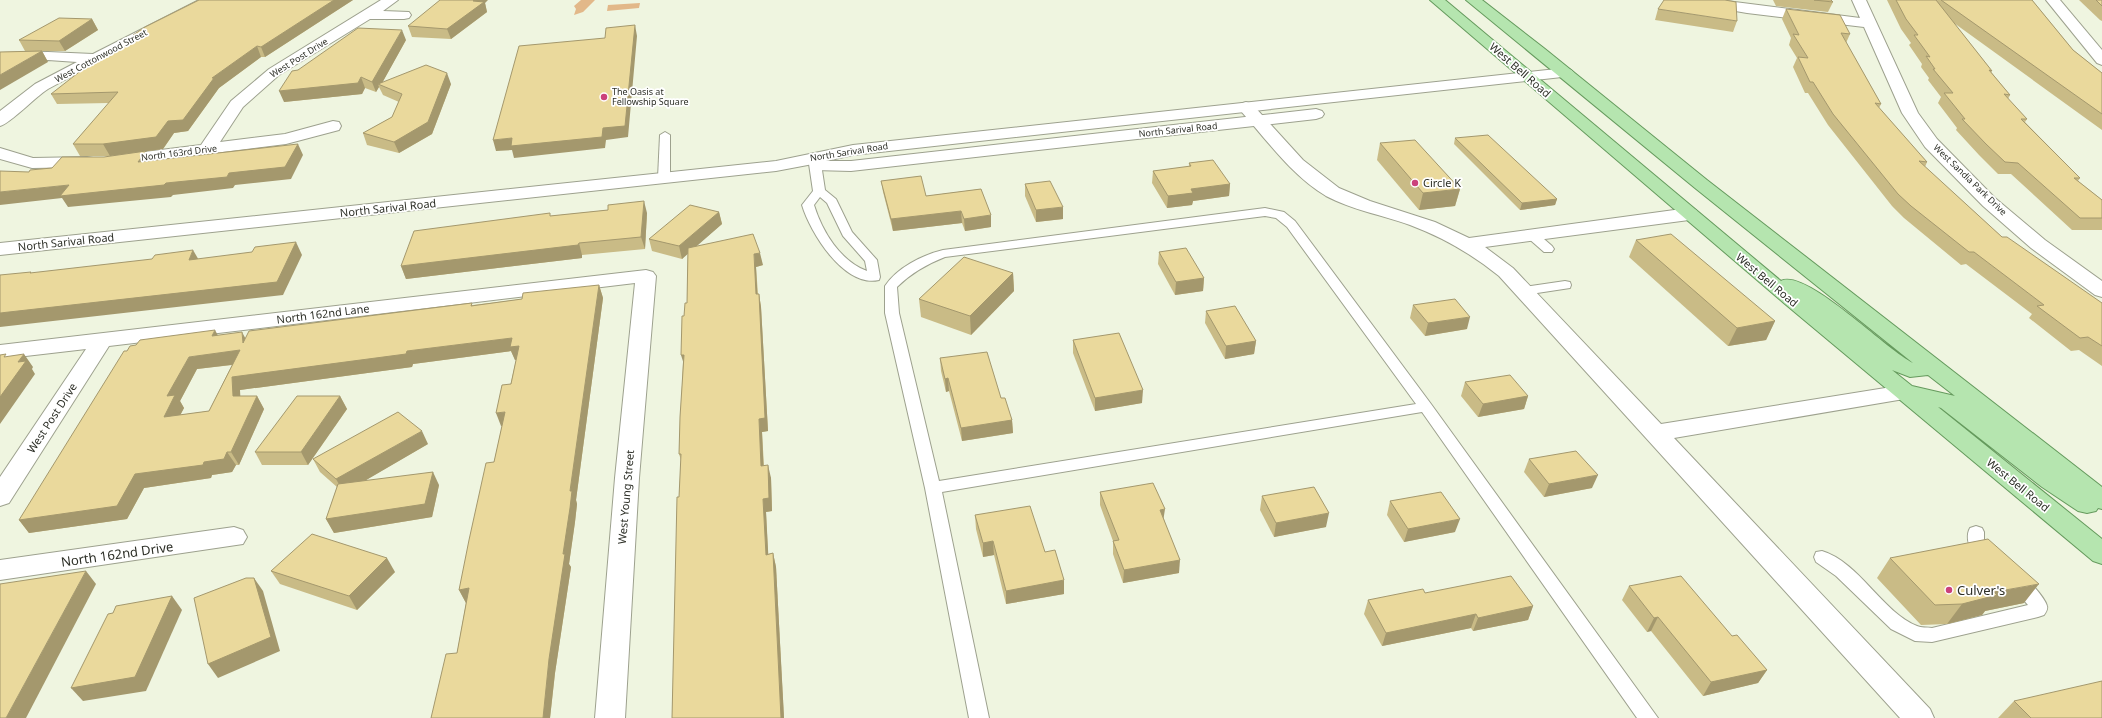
<svg xmlns="http://www.w3.org/2000/svg" width="2102" height="718" font-family="'Noto Sans',sans-serif">
	<rect width="100%" height="100%" fill="#eff5e0"/>
	<g fill="#e2b889">
		<polygon points="581,0 595,0 583,12 574,15 576,9 574,6"/>
		<polygon points="640,3 639,8 607,11 608,5"/>
	</g>
	<g fill="none" stroke-linecap="round" stroke-linejoin="round">
		<defs>
			<g id="lane">
				<polygon points="665,132 670,135 670,178 664,181 658,178 660,135"/>
				<path d="M814,154L820,157L825,190L836,199L852,232L877,260L880,277L879,280C844,288 810,232 802,205L813,191L808,157ZM820,197L827,203L843,236L865,261L867,271C840,261 822,231 814,205Z"/>
				<path d="M1265,208L1284,212L1295,221L1431,404L1658,718H1637L1422,412L942,492L989,718H969L925,488L885,313V286C897,268 922,255 943,250ZM1265,216L1276,218L1287,227L1416,404L939,481L899,313L897,287C911,273 927,264 945,257Z"/>
				<polygon points="1532,231 1536,232 1552,246 1554,249 1552,252 1544,252 1528,238 1526,235 1528,232"/>
				<polygon points="1565,281 1570,282 1571,285 1570,288 1524,295 1518,291 1524,287"/>
				<path d="M1976,526L1982,528L1984,532V541L1996,556L1994,561C1977,566 1962,542 1970,528Z"/>
				<path d="M1822,551C1859,562 1882,612 1917,626C1921,628 1927,627 1932,628L2028,605L2008,582L2011,577C2013,577 2015,575 2017,575C2026,575 2045,598 2047,606C2048,609 2046,612 2044,615L2038,617L1932,642L1915,641L1891,629L1836,576L1816,562L1814,557L1816,552Z"/>
			</g>
			<g id="street">
				<path d="M199,0H216L214,3C159,32 102,59 48,89C35,97 11,123 0,126V111L35,84L77,62L48,60L0,61V53L48,52L93,54Z"/>
				<polygon points="381,0 398,0 383,11 409,12 411,15 409,18 404,19 370,19 279,75 243,107 220,142 285,134 333,121 339,122 341,126 339,130 286,144 120,165 114,164 111,160 114,156 120,155 201,145 231,101 269,69"/>
				<polygon points="1688,0 1719,0 1860,18 1852,0 1866,0 1918,113 1937,139 1995,198 2045,240 2102,281 2102,297 2095,295 2031,248 1983,206 1925,147 1902,113 1864,27 1747,13 1695,4"/>
				<polygon points="2046,0 2060,0 2102,50 2102,65 2097,63"/>
				<path d="M1246,102L1252,104L1303,160L1339,188L1370,201L1435,222L1469,238L1689,208L1696,210L1698,214L1696,218L1689,220L1485,247L1513,268L1661,424L1904,385L1912,387L1915,392L1912,397L1904,399L1674,438L1930,709L1934,718H1900L1499,276C1472,254 1442,237 1410,225C1382,215 1352,210 1326,196C1291,175 1267,140 1240,110L1238,107L1240,104Z"/>
				<polygon points="0,148 33,158 87,157 93,158 96,162 93,166 87,167 32,168 0,159"/>
				<polygon points="646,270 653,272 656,276 639,478 625,718 595,718 615,478 635,283 109,346 9,503 0,506 0,477 86,349 0,359 0,345"/>
				<polygon points="234,527 243,530 247,537 243,544 0,580 0,560"/>
			</g>
			<polygon id="secondary" points="1566,68 1571,70 1574,73 1571,76 853,155 826,161 851,161 1316,109 1322,111 1324,114 1322,117 1316,119 851,171 814,170 811,166 813,164 776,171 0,255 0,243 776,161 853,145"/>
			<path id="primary" d="M1430,0H1445L1781,281C1806,268 1887,351 1913,363L1695,188L1466,0H1482L1545,49L1707,180L2102,487V509L2098,508L2096,511L2087,513L2078,511L2042,487L1941,408L1938,407L2102,539V564L2093,561L1785,304ZM1837,326L1892,370L1910,377L1928,375L1955,396L1912,386Z"/>
		</defs>
		<use href="#lane" stroke="#9da18e" stroke-width="2"/>
		<use href="#street" stroke="#9da18e" stroke-width="2"/>
		<use href="#secondary" stroke="#9da18e" stroke-width="2"/>
		<use href="#primary" stroke="#659a5d" stroke-width="2"/>
		<use href="#lane" fill="#fff" fill-rule="evenodd"/>
		<use href="#street" fill="#fff" fill-rule="evenodd"/>
		<use href="#secondary" fill="#fff" fill-rule="evenodd"/>
		<use href="#primary" fill="#b5e5af" fill-rule="evenodd"/>
	</g>
	<g fill="#c9bb86" fill-rule="evenodd">
		<polygon points="199,0 353,0 265,57 261,57 219,88 188,131 174,133 163,149 110,156 80,156 73,144 109,103 57,104 51,94 136,40 133,35"/>
		<polygon points="1773,0 1831,0 1833,2 1828,12 1776,6"/>
		<polygon points="1887,0 2032,0 2073,50 2102,73 2102,130 1954,23 1992,71 1991,72 2010,95 2008,99 2027,119 2025,122 2080,178 2078,181 2102,200 2102,230 2072,230 2011,174 1998,174 1979,155 1956,130 1957,128 1938,103 1941,97 1928,80 1929,78 1921,67 1922,64 1909,45 1911,43 1901,29"/>
		<polygon points="2079,0 2102,0 2102,21 2100,20"/>
		<polygon points="485,3 487,12 451,39 412,37 408,26"/>
		<polygon points="1658,9 1737,21 1733,32 1655,20"/>
		<polygon points="1786,9 1850,34 1846,43 1881,104 1879,108 1927,162 1925,167 2002,237 2102,303 2102,366 2079,350 2071,351 2029,318 2032,314 1966,264 1961,265 1904,218 1892,206 1828,125 1808,93 1805,93 1793,67 1797,58 1789,45 1791,38 1782,19"/>
		<polygon points="92,19 98,30 65,51 42,51 48,62 25,51 19,40"/>
		<polygon points="406,40 382,83 451,84 432,134 399,153 367,145 363,133 392,117 399,102 383,95 379,87 376,92 365,88 362,94 284,102 298,70"/>
		<polygon points="1455,138 1557,199 1555,205 1520,210 1454,144"/>
		<polygon points="1380,143 1460,189 1455,206 1419,210 1377,160"/>
		<polygon points="1189,163 1230,184 1229,196 1193,201 1192,205 1167,208 1152,183 1153,171 1189,167"/>
		<polygon points="881,181 926,196 981,189 991,227 965,231 962,223 893,231 883,192"/>
		<polygon points="1025,184 1063,219 1036,222 1025,196"/>
		<polygon points="608,210 647,213 645,249 582,255 582,258 406,279 401,266 551,216"/>
		<polygon points="719,212 722,224 696,246 763,265 756,267 758,294 759,294 761,307 768,431 762,432 764,466 771,478 772,511 766,512 768,554 773,553 776,567 784,718 672,718 679,497 681,460 679,454 683,362 684,316 687,303 688,253 682,259 652,251 649,239"/>
		<polygon points="1636,240 1775,321 1766,340 1728,346 1629,257"/>
		<polygon points="1159,252 1204,278 1203,291 1175,295 1158,264"/>
		<polygon points="1013,273 1014,291 971,335 921,317 919,299"/>
		<path d="M599,285L603,298L576,500L577,504L575,522L569,564L571,567L555,673L550,718H431L457,653L466,603L459,590L494,462L502,426H501L516,360H515L511,351L413,364L412,367L240,390V396H257L264,409L239,465H236L232,472L212,475L211,478L144,488L127,519L29,533L19,520L218,335L245,339L473,305L522,299ZM232,365L209,411L180,415L184,408L180,401L197,369Z"/>
		<polygon points="1413,305 1467,329 1425,336 1410,318"/>
		<polygon points="1206,311 1256,341 1254,354 1225,359 1205,323"/>
		<polygon points="1073,340 1142,403 1095,411 1073,353"/>
		<polygon points="940,358 1001,398 1012,420 1013,433 962,441 949,391 946,392 941,371"/>
		<polygon points="1465,382 1528,396 1524,409 1478,417 1461,396"/>
		<polygon points="340,396 347,409 308,465 262,465 255,452"/>
		<polygon points="428,444 364,481 439,485 432,517 334,533 326,519 337,487 320,472 313,459"/>
		<polygon points="1529,459 1592,488 1544,497 1524,472"/>
		<polygon points="1100,492 1164,519 1179,573 1123,583 1113,554 1113,541 1100,505"/>
		<polygon points="1262,496 1326,527 1274,537 1260,510"/>
		<polygon points="1390,501 1455,532 1404,542 1387,515"/>
		<polygon points="975,515 1045,552 1064,594 1006,604 994,555 983,557 976,529"/>
		<polygon points="1890,558 2024,603 1985,611 1982,615 1947,624 1921,625 1877,578"/>
		<polygon points="271,571 395,572 357,610 280,584"/>
		<polygon points="1629,586 1732,636 1767,670 1758,683 1703,696 1651,631 1647,632 1622,600"/>
		<polygon points="1368,600 1533,606 1528,620 1473,631 1471,628 1382,646 1364,614"/>
		<polygon points="2014,701 2102,718 1998,718"/>
	</g>
	<g fill="#a4986d">
		<polygon points="334,0 353,0 265,57 261,47"/>
		<polygon points="474,0 488,0 485,3 487,12 451,39 447,29"/>
		<polygon points="92,19 98,30 65,51 59,41"/>
		<polygon points="635,25 637,36 628,137 606,140 605,148 514,158 512,150 496,151 493,140 603,128"/>
		<polygon points="402,30 406,40 381,85 378,84 379,87 376,92 372,82"/>
		<polygon points="257,46 261,57 219,88 188,131 174,133 163,149 110,156 103,144 168,121 212,78"/>
		<polygon points="42,51 48,62 0,90 0,75"/>
		<polygon points="447,73 451,84 432,134 399,153 394,142"/>
		<polygon points="361,77 365,88 362,94 284,102 279,91"/>
		<polygon points="298,144 303,155 291,179 235,185 233,188 173,195 171,197 68,207 62,198 0,205 0,192 69,185 166,183 229,173"/>
		<polygon points="146,151 152,163 138,162"/>
		<polygon points="1230,184 1229,196 1193,201 1192,205 1167,208 1168,196 1191,189"/>
		<polygon points="1460,189 1455,206 1419,210 1423,193"/>
		<polygon points="1557,199 1555,205 1520,210 1522,203"/>
		<polygon points="644,201 647,213 645,249 641,237"/>
		<polygon points="1063,207 1063,219 1036,222 1036,210"/>
		<polygon points="961,211 962,223 893,231 891,219"/>
		<polygon points="719,212 722,224 682,259 679,246"/>
		<polygon points="991,215 991,227 965,231 964,219"/>
		<polygon points="296,242 302,255 283,295 0,327 0,313"/>
		<polygon points="579,243 582,255 582,258 406,279 401,266"/>
		<polygon points="193,250 200,262 189,260"/>
		<polygon points="760,253 763,265 756,267 758,307 756,294 754,254"/>
		<polygon points="1013,273 1014,291 971,335 970,316"/>
		<polygon points="1204,278 1203,291 1175,295 1176,282"/>
		<polygon points="599,285 603,298 576,500 577,504 575,522 569,564 571,567 555,673 550,718 543,718 549,659 563,554 570,491"/>
		<polygon points="759,294 761,307 768,431 762,432 764,479 761,466 759,419"/>
		<polygon points="1470,317 1467,329 1425,336 1428,323"/>
		<polygon points="1775,321 1766,340 1728,346 1737,328"/>
		<polygon points="215,330 222,343 212,336"/>
		<polygon points="242,332 249,345 243,343"/>
		<polygon points="512,338 519,346 524,359 515,360 511,351 413,364 412,367 240,390 241,409 233,396 232,377 407,351"/>
		<polygon points="1256,341 1254,354 1225,359 1226,346"/>
		<polygon points="240,350 247,363 197,369 180,401 184,408 172,431 164,417 167,396 189,357"/>
		<polygon points="24,354 33,367 32,369 35,374 0,424 0,396 18,362"/>
		<polygon points="681,355 684,355 685,368"/>
		<polygon points="948,378 949,391 946,392 945,379"/>
		<polygon points="1143,390 1142,403 1095,411 1095,398"/>
		<polygon points="257,396 264,409 239,465 231,452"/>
		<polygon points="340,396 347,409 308,465 301,452"/>
		<polygon points="1528,396 1524,409 1478,417 1483,404"/>
		<polygon points="505,412 510,425 501,426 496,413"/>
		<polygon points="1012,420 1013,433 962,441 961,428"/>
		<polygon points="422,431 428,444 344,493 336,479"/>
		<polygon points="227,452 236,465 232,472 212,475 211,478 144,488 127,519 29,533 19,520 135,474 204,462"/>
		<polygon points="768,465 771,478 772,511 766,512 769,568 766,555 763,499"/>
		<polygon points="433,472 439,485 432,517 334,533 326,519"/>
		<polygon points="1598,475 1592,488 1544,497 1549,484"/>
		<polygon points="1165,509 1163,522 1160,510"/>
		<polygon points="1329,513 1326,527 1274,537 1276,523"/>
		<polygon points="1460,519 1455,532 1404,542 1408,529"/>
		<polygon points="993,541 994,555 983,557 983,543"/>
		<polygon points="773,553 776,567 784,718 781,718"/>
		<polygon points="387,558 395,572 357,610 349,596"/>
		<polygon points="1180,560 1179,573 1123,583 1124,570"/>
		<polygon points="86,571 96,584 26,718 6,718"/>
		<polygon points="254,578 263,591 280,651 218,678 208,664"/>
		<polygon points="1064,580 1064,594 1006,604 1006,591"/>
		<polygon points="2039,584 2024,603 1985,611 1982,615 1947,624 1962,604 1994,592"/>
		<polygon points="469,588 476,602 466,603 459,590"/>
		<polygon points="172,596 182,610 146,691 83,701 71,688"/>
		<polygon points="1533,606 1528,620 1473,631 1478,618"/>
		<polygon points="1476,614 1471,628 1382,646 1386,633"/>
		<polygon points="1658,617 1651,631 1647,632 1654,618"/>
		<polygon points="1767,670 1758,683 1703,696 1711,682"/>
	</g>
	<g fill="#ead99c" stroke="#a4986d" fill-rule="evenodd">
		<polygon points="199,0 334,0 261,47 257,46 212,78 214,78 183,120 168,121 156,137 103,144 73,144 118,92 51,94 83,69 144,36 133,35 145,27"/>
		<polygon points="440,0 474,0 473,1 484,2 447,29 408,26"/>
		<polygon points="1664,0 1725,0 1736,2 1737,21 1658,9"/>
		<polygon points="1814,0 1831,0 1833,2"/>
		<polygon points="1896,0 1936,0 1992,71 1989,70 2010,95 2004,94 2027,119 2021,119 2080,178 2074,178 2102,200 2102,218 2080,218 2018,163 2005,162 1986,144 1962,119 1965,119 1944,93 1953,93 1933,69 1935,69 1926,56 1930,57 1914,35 1918,35 1906,19"/>
		<polygon points="1941,0 2032,0 2073,50 2102,73 2102,114"/>
		<polygon points="2096,0 2102,0 2102,6"/>
		<polygon points="1786,9 1840,15 1850,34 1841,33 1881,104 1875,103 1927,162 1919,161 2002,237 2007,237 2102,303 2102,346 2088,337 2080,338 2037,306 2044,305 1974,252 1969,252 1911,206 1898,194 1833,114 1813,82 1810,82 1798,57 1808,58 1793,34 1799,35"/>
		<polygon points="59,18 92,19 59,41 19,40"/>
		<polygon points="635,25 625,126 603,128 602,137 511,146 512,138 493,140 519,46 605,38 606,28"/>
		<polygon points="358,28 402,30 372,82 361,77 358,83 279,91 292,71 298,70"/>
		<polygon points="42,51 0,75 0,52"/>
		<polygon points="426,65 447,73 428,122 394,142 363,133 392,117 402,94 378,84"/>
		<polygon points="1488,135 1557,199 1522,203 1455,138"/>
		<polygon points="1415,140 1460,189 1423,193 1380,143"/>
		<polygon points="298,144 285,167 229,173 227,177 166,183 164,185 60,196 69,185 0,192 0,171 29,172 30,170 52,168 62,157 104,157 146,151 138,162"/>
		<polygon points="1213,160 1230,184 1191,189 1193,193 1168,196 1153,171 1191,166 1189,163"/>
		<polygon points="921,176 926,196 981,189 991,215 964,219 961,211 891,219 881,181"/>
		<polygon points="1050,181 1063,207 1036,210 1025,184"/>
		<polygon points="644,201 641,237 579,243 578,245 401,266 414,231 550,213 550,216 608,210 608,205"/>
		<polygon points="690,205 719,212 679,246 649,239"/>
		<polygon points="753,234 760,253 754,254 756,294 759,294 765,418 759,419 761,466 768,465 769,498 763,499 766,555 773,553 781,718 672,718 677,497 679,497 681,454 679,454 680,417 684,355 681,355 682,316 684,316 685,303 687,303 688,248"/>
		<polygon points="1671,234 1775,321 1737,328 1636,240"/>
		<polygon points="296,242 277,282 0,313 0,275 31,272 30,273 152,259 155,255 193,250 189,260 252,252 255,247"/>
		<polygon points="1186,248 1204,278 1176,282 1159,252"/>
		<polygon points="964,257 1013,273 970,316 919,299"/>
		<path d="M599,285L570,491H572L570,508L563,554H565L549,659L543,718H431L446,654L457,653L469,588L459,590L469,540L486,463L494,462L505,412L496,413L502,385L511,384L519,346L510,347L512,338L407,351L406,354L232,377L233,396H257L231,452H227L224,459L204,462L203,465L135,474L117,506L19,520L124,351H127L130,346L136,345L140,340L215,330L212,336L242,332L243,343L249,331L472,303L471,306L522,299L523,293ZM240,350L209,411L164,417L175,395L167,396L189,357Z"/>
		<polygon points="1455,299 1470,317 1428,323 1413,305"/>
		<polygon points="1235,306 1256,341 1226,346 1206,311"/>
		<polygon points="1119,333 1143,390 1095,398 1073,340"/>
		<polygon points="987,352 1001,398 1005,398 1012,420 961,428 948,378 945,379 940,358"/>
		<polygon points="6,354 4,357 24,354 18,362 26,361 0,397 0,355"/>
		<polygon points="1510,375 1528,396 1483,404 1465,382"/>
		<polygon points="297,396 340,396 301,452 255,452"/>
		<polygon points="398,412 422,431 336,479 313,459"/>
		<polygon points="1576,451 1598,475 1549,484 1529,459"/>
		<polygon points="433,472 425,504 326,519 338,484"/>
		<polygon points="1153,483 1165,509 1160,510 1180,560 1124,570 1113,541 1119,540 1100,492"/>
		<polygon points="1314,487 1329,513 1276,523 1262,496"/>
		<polygon points="1441,492 1460,519 1408,529 1390,501"/>
		<polygon points="1030,506 1045,552 1055,550 1064,580 1006,591 993,541 983,543 975,515"/>
		<polygon points="312,534 387,558 349,596 271,571"/>
		<polygon points="1988,539 2039,584 1994,592 1997,595 1962,604 1935,605 1890,558"/>
		<polygon points="86,571 6,718 0,718 0,584"/>
		<polygon points="1511,576 1533,606 1478,618 1476,614 1386,633 1368,600 1423,589 1425,593"/>
		<polygon points="1681,576 1732,636 1737,635 1767,670 1711,682 1658,617 1654,618 1629,586"/>
		<polygon points="246,578 254,578 271,637 208,664 194,598"/>
		<polygon points="172,596 135,677 71,688 108,614 113,613 116,606"/>
		<polygon points="2102,681 2102,718 2031,718 2014,701"/>
	</g>
	<g fill="#cb417b" stroke="#fff" stroke-width="1.5">
		<circle cx="604" cy="97" r="4"/>
		<circle cx="1415" cy="183" r="4"/>
		<circle cx="1949" cy="590" r="4"/>
	</g>
	<g text-anchor="middle" stroke-width="3.5" stroke-linejoin="round" paint-order="stroke">
		<g font-size="9" fill="#2d2f27" stroke="#fff">
			<text transform="translate(101 56) rotate(-28)" y="3">West Cottonwood Street</text>
			<text transform="translate(299 58) rotate(-32)" y="3">West Post Drive</text>
			<text transform="translate(1178 130) rotate(-6)" y="3">North Sarival Road</text>
			<text transform="translate(849 152) rotate(-9)" y="3">North Sarival Road</text>
			<text transform="translate(179 153) rotate(-7)" y="3">North 163rd Drive</text>
			<text transform="translate(1970 180) rotate(44)" y="3">West Sandia Park Drive</text>
		</g>
		<g font-size="9" fill="#2d2f27" stroke="#fff" text-anchor="start">
			<text x="612" y="95">The Oasis at<tspan x="612" dy="10">Fellowship Square</tspan></text>
		</g>
		<g font-size="11" fill="#2d2f27" stroke="#fff">
			<text transform="translate(1520 70) rotate(41)" y="4">West Bell Road</text>
			<text transform="translate(388 208) rotate(-6)" y="4">North Sarival Road</text>
			<text transform="translate(66 242) rotate(-6)" y="4">North Sarival Road</text>
			<text transform="translate(1767 280) rotate(40)" y="4">West Bell Road</text>
			<text transform="translate(323 314) rotate(-7)" y="4">North 162nd Lane</text>
			<text transform="translate(52 418) rotate(-57)" y="4">West Post Drive</text>
			<text transform="translate(2018 485) rotate(39)" y="4">West Bell Road</text>
			<text transform="translate(626 497) rotate(-85)" y="4">West Young Street</text>
		</g>
		<g font-size="11" fill="#2d2f27" stroke="#fff" text-anchor="start">
			<text x="1423" y="187">Circle K</text>
		</g>
		<g font-size="13" fill="#2d2f27" stroke="#fff">
			<text transform="translate(117 554) rotate(-8)" y="5">North 162nd Drive</text>
		</g>
		<g font-size="13" fill="#2d2f27" stroke="#fff" text-anchor="start">
			<text x="1957" y="595">Culver's</text>
		</g>
	</g>
</svg>
